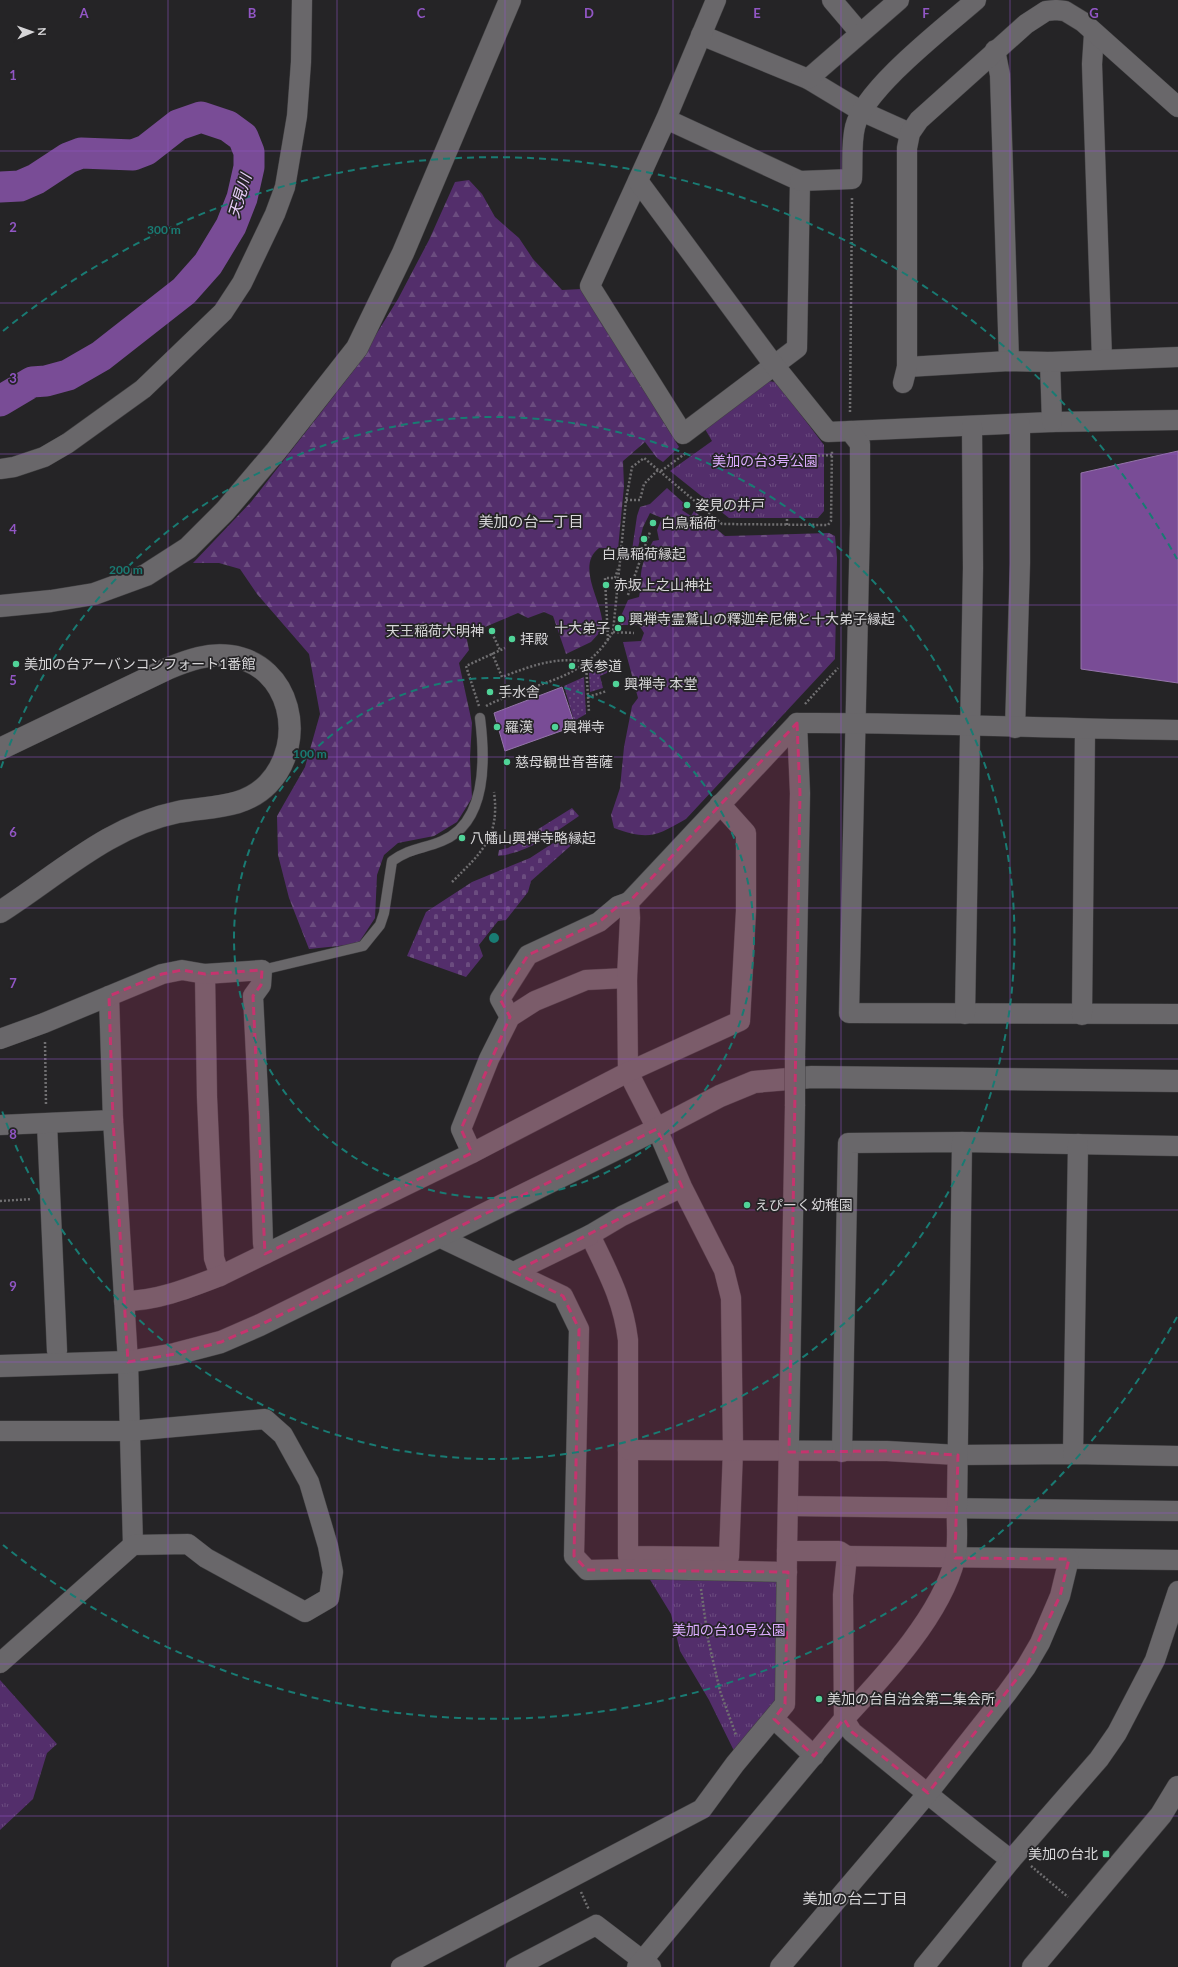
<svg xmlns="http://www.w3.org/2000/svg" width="1178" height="1967" font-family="Lato,'Noto Sans JP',sans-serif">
	<defs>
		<pattern id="forest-firs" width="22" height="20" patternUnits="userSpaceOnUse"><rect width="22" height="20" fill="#532e6b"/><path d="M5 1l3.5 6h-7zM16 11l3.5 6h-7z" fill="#6b4c7f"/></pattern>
		<pattern id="cemetery-stones" width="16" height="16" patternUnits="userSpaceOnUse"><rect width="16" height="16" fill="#532e6b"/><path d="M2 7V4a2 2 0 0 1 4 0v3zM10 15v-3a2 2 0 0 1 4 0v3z" fill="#6b4c7f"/></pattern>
		<pattern id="park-tufts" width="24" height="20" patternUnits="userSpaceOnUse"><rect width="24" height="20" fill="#532e6b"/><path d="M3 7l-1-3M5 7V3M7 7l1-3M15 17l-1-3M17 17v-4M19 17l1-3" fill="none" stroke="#6b4c7f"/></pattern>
		<pattern id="garden-dots" width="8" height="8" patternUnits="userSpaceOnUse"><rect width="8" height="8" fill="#532e6b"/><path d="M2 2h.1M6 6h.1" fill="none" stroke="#6b4c7f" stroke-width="1.8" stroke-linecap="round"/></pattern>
	</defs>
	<rect width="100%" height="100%" fill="#252426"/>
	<g fill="url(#forest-firs)">
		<path d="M469,180L482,194L495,217L519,238L533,259L562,290L582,289L679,447L663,462L657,458L645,442L623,461L624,486L618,549L599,548C577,565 599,597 602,619C602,623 601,627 601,631L591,642L566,654L553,616L544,612L528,618L518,613L466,635L469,650L459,663L472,723L470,758L472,798L457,822L434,836L398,843L384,855L377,875L375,918L358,944L309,949L289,898L278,855L277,816L305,767L320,714L309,654L257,594L240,569L219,563H193L251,502L354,370L398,299L429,240L455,182Z"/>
		<path d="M667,488L686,505L682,510L691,516L694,511L725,536L829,533L835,536L837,558L835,659L686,819C655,837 648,840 614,828L611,815L620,788L624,747L632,706L638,698L623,642L641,641L644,633L639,625H619L621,616L628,600L639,597C641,589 640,582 641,574C642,563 648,551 653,541L659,540L657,530L662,518L650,513L643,527L635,560L631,557L637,516L640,507L650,504Z"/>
	</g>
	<g fill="url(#cemetery-stones)">
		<path d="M572,808L579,816C554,833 528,853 498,856L499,850L508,848Z"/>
		<polygon points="567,834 576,841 531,881 528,892 506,920 498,921 479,945 483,956 466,977 407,956 426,912 472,882 530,858"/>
	</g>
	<g fill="url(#park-tufts)">
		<polygon points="767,381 776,382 824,445 824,511 818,518 729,518 670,471 712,441 705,429"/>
		<polygon points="649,1578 776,1579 781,1585 780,1702 736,1755 709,1700 680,1651 671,1614"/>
		<polygon points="0,1680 57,1744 47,1753 33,1799 0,1830"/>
	</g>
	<g fill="url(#garden-dots)">
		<polygon points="598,668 604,668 608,671 607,673 600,676 603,688 590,692 589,673"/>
		<polygon points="584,677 586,714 574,721 564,686"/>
	</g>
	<g fill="#794c96" stroke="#9575aa">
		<polygon points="1178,451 1178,683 1081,669 1081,473"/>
		<polygon points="562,687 575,726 505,751 494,713"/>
	</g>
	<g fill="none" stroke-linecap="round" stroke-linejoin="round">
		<polyline stroke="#794c96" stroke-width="31" points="0,187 20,186 36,179 68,158 81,153 133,155 146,150 178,125 201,117 228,126 243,137 249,152 249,167 242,198 231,226 208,264 184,291 101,356 68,375 46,381 32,382 0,401"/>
		<defs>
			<path id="service" d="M262,970L363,946L380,925L384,913L392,861C410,848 423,849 442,841C488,822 485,758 480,718"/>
			<g id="minor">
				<polyline points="832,0 860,33"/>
				<polyline points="1094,34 1092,64 1102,359"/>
				<polyline points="701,35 808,79 861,111 910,133"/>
				<polyline points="995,50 1000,75 1009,361"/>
				<polyline points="808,79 899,0"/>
				<polyline points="666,119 800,181 797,348 683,434 590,286 666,119 716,0"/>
				<polyline points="638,181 774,365 828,432 1052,422 1178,420"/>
				<path d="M800,181L852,179C853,163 851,143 855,127C864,89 945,27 976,0"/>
				<polyline points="1050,362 1052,422"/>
				<polyline points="907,367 1009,361 1050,362 1178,357"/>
				<polyline points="903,383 907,367 907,148 910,133 919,120 1026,24 1046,11 1056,10 1065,11 1083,22 1178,107"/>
				<polyline points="850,431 860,444 860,524 849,1013 1178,1014"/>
				<polyline points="0,469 14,467 44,457 68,443 143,389 223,312 242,283 275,214 285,187 297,116 301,62 302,0"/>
				<polyline points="1015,728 1020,563 1020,424"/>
				<polyline points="205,974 207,1097 214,1258 220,1276"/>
				<polyline points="109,996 113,1120 128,1362 133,1545"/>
				<polyline points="965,1014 973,568 972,426"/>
				<polyline points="1082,1015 1085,730"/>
				<polyline points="510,1017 500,999 528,955 599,922 618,906 629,902"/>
				<polyline points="0,1039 44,1023 162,974 182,970 205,974 262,970 261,985 253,996 259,1114 263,1243 265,1254"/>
				<polyline points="795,1056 800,793 797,723"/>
				<polyline points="47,1124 57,1351"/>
				<polyline points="0,1125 113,1120"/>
				<polyline points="472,1153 461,1129 489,1059 510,1017 535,1001 586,980 627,978"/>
				<path d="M682,1187L622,1216L590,1235C607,1271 623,1299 628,1340V1556L729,1557L733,1450L731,1298L724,1270L682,1187L657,1129L628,1072L627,978L630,918L629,902L797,723C924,722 1051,729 1178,730"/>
				<polyline points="439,1237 563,1296 579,1329 574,1556 587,1570 641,1569 787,1572"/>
				<polyline points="514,1272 590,1235"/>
				<path d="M124,1301C157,1301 189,1288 220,1276L472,1153L628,1072L740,1021L746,911V833L720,804"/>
				<polyline points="0,1431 130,1431 265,1419 283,1435 309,1482 328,1546 333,1572 329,1598 305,1612 206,1558 188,1544 133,1545 0,1663"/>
				<polyline points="628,1450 887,1451 958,1455 1073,1454 1178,1456"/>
				<polyline points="842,1452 848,1143 962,1142 1178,1146"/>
				<polyline points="1073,1454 1078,1144"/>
				<polyline points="789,1506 1178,1511"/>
				<polyline points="787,1551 795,1106"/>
				<polyline points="774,1719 814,1756"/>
				<path d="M1011,1860C957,1819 905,1775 852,1732L844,1719L843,1595L847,1556L1178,1560"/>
				<polyline points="401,1967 702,1809 735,1764 785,1704 787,1551 839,1551 847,1556"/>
				<polyline points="516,1967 596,1925 651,1967"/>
				<path d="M637,1967L844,1719C883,1677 941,1616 955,1559C959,1544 956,1524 957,1507L962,1142"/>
				<polyline points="780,1967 928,1793 1007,1693 1026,1667 1040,1643 1060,1596 1069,1559"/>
				<polyline points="924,1967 1011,1860 1099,1759 1117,1733 1155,1660 1178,1591"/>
			</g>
			<g id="tertiary">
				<polyline points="0,606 51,601 94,594 146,575 188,548 225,511 276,451 357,348 403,253 510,0"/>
				<path d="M0,749L169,668C189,660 208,653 230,656C291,664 308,742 268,784C244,809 210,806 178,812C109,826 58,875 0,912"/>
				<polyline points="0,1366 128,1362 175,1354 221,1342 260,1325 657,1129 720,1096 754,1082 812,1077 1178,1081"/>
				<polyline points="1033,1967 1161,1815 1178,1787"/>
			</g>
		</defs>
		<use href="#service" stroke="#424143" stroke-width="11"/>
		<use href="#minor" stroke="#424143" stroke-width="21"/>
		<use href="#tertiary" stroke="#424143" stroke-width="23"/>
		<g stroke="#706f71" stroke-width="2.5" stroke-dasharray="2 2" stroke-linecap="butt">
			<polyline points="850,412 852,198"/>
			<polyline points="790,457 832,455"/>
			<polyline points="661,471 686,453"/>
			<polyline points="626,500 640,500 644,484 659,469"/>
			<polyline points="787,525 787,518"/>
			<polyline points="618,585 630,587"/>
			<polyline points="628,595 650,532"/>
			<polyline points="613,632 634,633"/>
			<polyline points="492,633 500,650"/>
			<polyline points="526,640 535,637"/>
			<polyline points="608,640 605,578 615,578 618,569"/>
			<path d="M492,653L502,677C531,666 556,656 588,662"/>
			<polyline points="590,661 597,665 612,660"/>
			<polyline points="586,665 589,712"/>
			<polyline points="588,697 607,691"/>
			<polyline points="805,704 838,668"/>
			<polyline points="479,706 466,666 505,648"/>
			<path d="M486,706C495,701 505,698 514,694C557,678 587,674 613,632L626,500L632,467L644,458L722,524L828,525L831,521L832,450"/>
			<path d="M452,882C482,852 500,837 494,792"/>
			<polyline points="45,1042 46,1105"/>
			<polyline points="0,1201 32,1199"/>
			<polyline points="701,1589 708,1639 720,1691 736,1735"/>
			<polyline points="1031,1866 1068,1897"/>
			<polyline points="581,1892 589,1910"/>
		</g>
		<use href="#service" stroke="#69676a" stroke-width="10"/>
		<use href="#minor" stroke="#69676a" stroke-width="20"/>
		<use href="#tertiary" stroke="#69676a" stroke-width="22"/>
		<defs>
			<polyline id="minor-bridge" points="795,1056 795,1106"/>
		</defs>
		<use href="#minor-bridge" stroke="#424143" stroke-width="21" stroke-linecap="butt"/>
		<use href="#minor-bridge" stroke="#69676a" stroke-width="20"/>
	</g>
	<path fill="#c5346e" fill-opacity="0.2" stroke="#c5346e" stroke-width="3" stroke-dasharray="8 5" stroke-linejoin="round" d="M797,723L800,793L789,1452L887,1451L958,1455L955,1558L1069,1559L1060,1596L1026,1667L928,1793L852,1732L844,1719L814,1756L774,1719L785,1704L788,1572L587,1570L574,1556L579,1329L563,1296L514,1272L682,1187L657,1129L260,1325L221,1342L175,1354L128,1362L113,1120L109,996L162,974L182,970L205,974L262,970L261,985L253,996L265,1254L472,1153L461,1129L510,1017L500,999L528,955L599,922L618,906L629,902Z"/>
	<path fill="none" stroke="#9256c5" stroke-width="1" stroke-opacity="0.55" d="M168,0V1967M337,0V1967M505,0V1967M673,0V1967M841,0V1967M1010,0V1967M0,151H1178M0,303H1178M0,454H1178M0,605H1178M0,757H1178M0,908H1178M0,1059H1178M0,1210H1178M0,1362H1178M0,1513H1178M0,1664H1178M0,1816H1178"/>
	<g fill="none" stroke="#197b73" stroke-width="2" stroke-dasharray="7 5">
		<circle cx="494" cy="938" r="260"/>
		<path d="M1 768A521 521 0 1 1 1 1108"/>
		<path d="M1177 1317A781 781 0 0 1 3 1545M3 331A781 781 0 0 1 1177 559"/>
	</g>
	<g fill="#50d398" stroke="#252426" stroke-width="1.5">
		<circle cx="687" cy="505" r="4"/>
		<circle cx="653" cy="523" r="4"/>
		<circle cx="644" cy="539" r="4"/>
		<circle cx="606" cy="585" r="4"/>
		<circle cx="621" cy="619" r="4"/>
		<circle cx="618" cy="628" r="4"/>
		<circle cx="492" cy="631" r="4"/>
		<circle cx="512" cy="639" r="4"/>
		<circle cx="16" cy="664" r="4"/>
		<circle cx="572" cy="666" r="4"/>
		<circle cx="616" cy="684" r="4"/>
		<circle cx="490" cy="692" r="4"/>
		<circle cx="497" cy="727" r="4"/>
		<circle cx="555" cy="727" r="4"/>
		<circle cx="507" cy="762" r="4"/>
		<circle cx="462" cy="838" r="4"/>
		<circle cx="747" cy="1205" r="4"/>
		<circle cx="819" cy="1699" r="4"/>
		<rect x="1102" y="1850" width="8" height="8" rx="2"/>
	</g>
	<g text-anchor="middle" stroke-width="3.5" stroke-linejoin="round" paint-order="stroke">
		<g font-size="14" fill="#dcacfe" stroke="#252426">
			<text x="765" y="466">美加の台3号公園</text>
			<text x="729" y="1635">美加の台10号公園</text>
		</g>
		<g font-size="14" fill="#d7d6d8" stroke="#252426" text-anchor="start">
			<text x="695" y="510">姿見の井戸</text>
			<text x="661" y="528">白鳥稲荷</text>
			<text x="644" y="559" text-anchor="middle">白鳥稲荷縁起</text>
			<text x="614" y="590">赤坂上之山神社</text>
			<text x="629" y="624">興禅寺霊鷲山の釋迦牟尼佛と十大弟子縁起</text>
			<text x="610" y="633" text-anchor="end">十大弟子</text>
			<text x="484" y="636" text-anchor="end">天王稲荷大明神</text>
			<text x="520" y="644">拝殿</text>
			<text x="24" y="669">美加の台アーバンコンフォート1番館</text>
			<text x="580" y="671">表参道</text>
			<text x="624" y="689">興禅寺 本堂</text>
			<text x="498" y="697">手水舎</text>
			<text x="505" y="732">羅漢</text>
			<text x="563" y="732">興禅寺</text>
			<text x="515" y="767">慈母観世音菩薩</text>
			<text x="470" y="843">八幡山興禅寺略縁起</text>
			<text x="755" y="1210">えぴーく幼稚園</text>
			<text x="827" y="1704">美加の台自治会第二集会所</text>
			<text x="1098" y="1859" text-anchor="end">美加の台北</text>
		</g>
		<g font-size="15" font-style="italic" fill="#e9d1fb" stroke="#252426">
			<text transform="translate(240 196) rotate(-73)" y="5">天見川</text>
		</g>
		<g font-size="15" fill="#d7d6d8" stroke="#252426">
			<text x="531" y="527">美加の台一丁目</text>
			<text x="855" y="1904">美加の台二丁目</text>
		</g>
	</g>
	<g font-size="13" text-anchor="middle" font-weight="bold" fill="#9256c5" stroke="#252426" stroke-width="3.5" stroke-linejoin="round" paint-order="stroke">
		<text x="84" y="18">A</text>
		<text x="252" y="18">B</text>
		<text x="421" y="18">C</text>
		<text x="589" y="18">D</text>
		<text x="757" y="18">E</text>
		<text x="926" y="18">F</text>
		<text x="1094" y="18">G</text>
		<text x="13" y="80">1</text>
		<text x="13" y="232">2</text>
		<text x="13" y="383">3</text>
		<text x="13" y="534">4</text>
		<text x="13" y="685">5</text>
		<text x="13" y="837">6</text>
		<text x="13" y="988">7</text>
		<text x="13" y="1139">8</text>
		<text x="13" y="1291">9</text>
	</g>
	<circle cx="494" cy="938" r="6" fill="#197b73" stroke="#252426" stroke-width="2"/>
	<g font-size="12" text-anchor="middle" font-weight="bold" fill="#197b73" stroke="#252426" stroke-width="3.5" stroke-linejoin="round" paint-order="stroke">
		<text x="164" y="234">300 m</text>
		<text x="126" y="574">200 m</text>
		<text x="310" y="758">100 m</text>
	</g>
	<g transform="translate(32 32) rotate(88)" stroke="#252426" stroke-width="3" paint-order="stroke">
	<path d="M0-3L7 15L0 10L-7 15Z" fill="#d7d6d8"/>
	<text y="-6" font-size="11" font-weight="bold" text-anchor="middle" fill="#d7d6d8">N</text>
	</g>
</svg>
